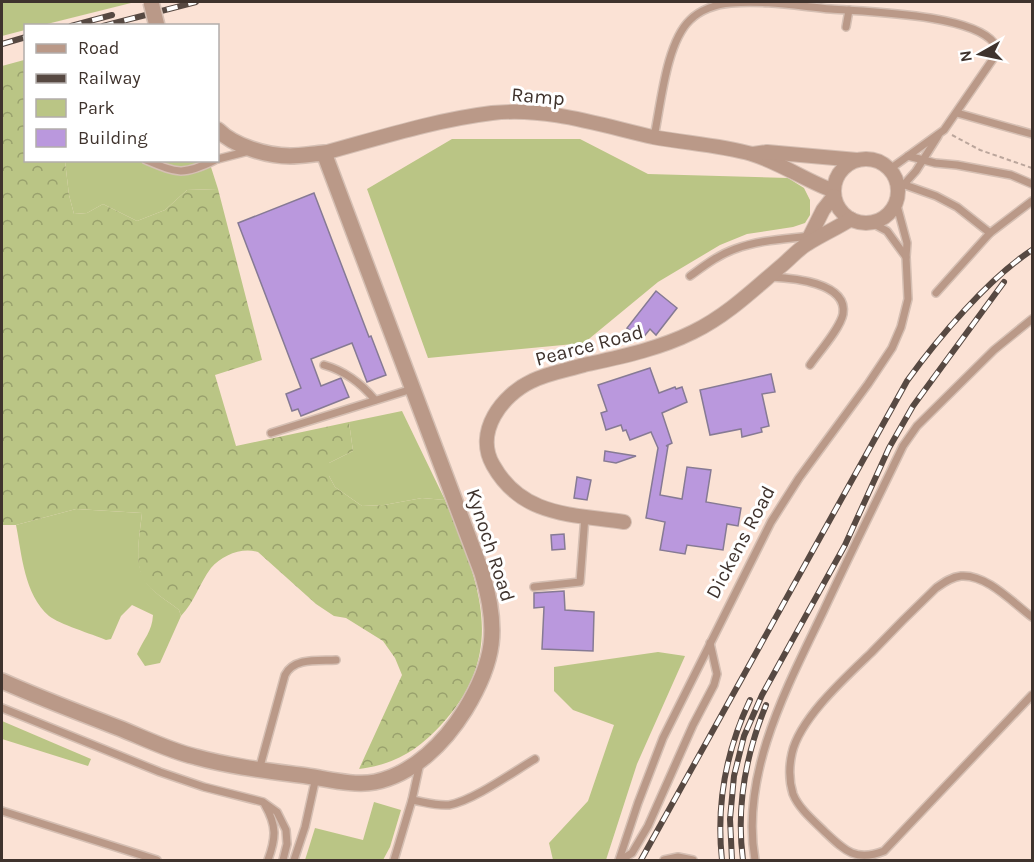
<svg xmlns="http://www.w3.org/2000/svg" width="1034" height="862" font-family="Karla,sans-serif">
	<defs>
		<pattern id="forest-crowns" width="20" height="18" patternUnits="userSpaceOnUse" patternTransform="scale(1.5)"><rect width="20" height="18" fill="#bac585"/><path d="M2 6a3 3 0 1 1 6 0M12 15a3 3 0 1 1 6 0" fill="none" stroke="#99a16d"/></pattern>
	</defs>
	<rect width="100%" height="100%" fill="#fbe2d5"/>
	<g fill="#bac585">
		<polygon points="2,2 135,2 43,25 26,26 25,30 2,36"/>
		<polygon points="452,139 580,139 648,174 788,178 804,188 810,200 810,215 805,223 793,227 747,234 720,245 658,282 584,343 428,358 367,189"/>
		<polygon points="65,161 209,161 218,189 187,190 165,210 137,221 103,204 87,213 74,214 69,195"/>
		<polygon points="402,411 445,500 422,498 384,505 362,506 335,487 329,476 329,463 353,451 349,422"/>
		<path d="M76,509L142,513C140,532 134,561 144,579C150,591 168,601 179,610L181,616L160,663L145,666L137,654C144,638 152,632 153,615L132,605L121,616L111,639L106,640C92,634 59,624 49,616C24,594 22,555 16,525Z"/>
		<polygon points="658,652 685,656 637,764 606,860 553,860 549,843 588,801 614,725 573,710 554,691 554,667"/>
		<polygon points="2,721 91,759 88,766 2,739"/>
		<polygon points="374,802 401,810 390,847 383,860 305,860 315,828 363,840"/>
	</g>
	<path fill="url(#forest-crowns)" d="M24,60L26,160L65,161L69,195L74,214L87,213L103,204L137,221L165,210L187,190L218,189L262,360L215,375L236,446L349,422L353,451L329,463V476L335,487L362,506L384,505L422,498L445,500C478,580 510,651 441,725C418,750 394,765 359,769L402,675L395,658L383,641L346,618L334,616L316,604L258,552C242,547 222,555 211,568C199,584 195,601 181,616L179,610C168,601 150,591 143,579C134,560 140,533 142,513L76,509L16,525H2V66Z"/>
	<g fill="#ba98dd" stroke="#867a94" stroke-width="1.5">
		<polygon points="314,193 369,337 371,336 386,375 367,382 352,343 311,359 321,386 341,378 349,397 301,416 298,409 292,411 286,394 301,388 238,223"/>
		<polygon points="656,291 677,308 656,335 650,329 642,339 627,328"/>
		<polygon points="650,368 659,393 675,387 676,389 682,387 687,402 662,413 672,443 666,446 668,446 660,495 682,499 687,467 711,470 706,502 741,508 738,526 727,524 723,550 687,545 685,554 660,550 665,522 646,518 658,448 651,432 630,440 626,430 623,431 621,425 606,430 601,413 607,411 598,385"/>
		<polygon points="771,374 775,392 762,394 769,426 761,428 762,432 742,437 741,429 710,435 700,390"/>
		<polygon points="605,451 617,453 636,456 616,463 604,461"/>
		<polygon points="577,477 591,480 587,500 574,498"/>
		<polygon points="564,534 565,549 552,550 551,535"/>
		<polygon points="564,591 565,610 594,612 593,651 542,649 544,607 534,608 534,593"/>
	</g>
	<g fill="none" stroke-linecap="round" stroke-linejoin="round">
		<defs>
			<g id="service">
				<polyline points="846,27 849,10"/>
				<polyline points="957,113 1032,134"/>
				<path d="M654,137C661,104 666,43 690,20C700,10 716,4 731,3C764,0 798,6 831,9C868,12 971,14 994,43L993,59L944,130L890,169"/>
				<polyline points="908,156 935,163 957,165 1011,175 1032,184"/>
				<polyline points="218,159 249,151"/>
				<path d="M146,160C177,173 183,176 215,160"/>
				<polyline points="905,185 936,196 957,207 990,233"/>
				<polyline points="898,191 916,171 938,136"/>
				<polyline points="872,223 887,231 906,257"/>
				<path d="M690,276C704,266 718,255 735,249C759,240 785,239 810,236"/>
				<path d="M771,277C791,278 848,282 843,314C840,329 819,352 810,365"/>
				<polyline points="936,293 990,233 1032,201"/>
				<path d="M324,365C345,371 361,383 375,400"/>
				<polyline points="271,433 412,389"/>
				<polyline points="534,587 580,582 585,516"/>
				<path d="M1032,617C1013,603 987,574 961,576C951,577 943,583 936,588C914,609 892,631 871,653C846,677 800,718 792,753C789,766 789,781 793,794C799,809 814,821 825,832C845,851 856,862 884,851L1032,695"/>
				<polyline points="2,708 160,772 204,787 263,802 277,812 286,830 287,844 283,860"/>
				<path d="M259,770L285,675C294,657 319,661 336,660"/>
				<path d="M412,800C424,802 436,806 449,805C473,801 513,772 535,759"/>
				<path d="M265,805C277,826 276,838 268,860"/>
				<polyline points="2,811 157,860"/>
				<polyline points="294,860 305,827 316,777"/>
				<polyline points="394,860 412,800 420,763"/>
				<polyline points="619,860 638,803 663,738 771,522 799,478 868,384 892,348 901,327 908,299 906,257 907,243 896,202"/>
				<polyline points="621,860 632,853 648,826 693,725 714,685 717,674 710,643"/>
				<polyline points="664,860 678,857 693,860"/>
				<path d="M755,860C740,774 787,687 823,612C849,556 876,502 903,446L917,426L994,350L1032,319"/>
			</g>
			<g id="minor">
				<path d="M324,153C379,138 435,120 492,113C547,107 600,125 653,137C685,143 720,145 752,154C781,163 806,181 834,191"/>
				<polyline points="753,154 767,152 857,160"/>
				<circle cx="866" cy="191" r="32"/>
				<polyline points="806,244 823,210 834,196"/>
				<path d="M624,522C572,514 522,517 493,465C474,432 502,395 532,381C548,373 567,370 584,365C620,357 659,349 693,332C726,316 752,291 780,267C789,260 797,250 807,244C821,235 837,228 851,219"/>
			</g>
			<path id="tertiary" d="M2,681C40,698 80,713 119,728C144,738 170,751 196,757C232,767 270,771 307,776C328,779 354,786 375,782C414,774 445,742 465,710C495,661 499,628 482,573L324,153C312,154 301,156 290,156C267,156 234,146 218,130"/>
		</defs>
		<use href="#service" stroke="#d5bfb3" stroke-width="10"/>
		<use href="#minor" stroke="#d5bfb3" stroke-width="16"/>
		<use href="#tertiary" stroke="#d5bfb3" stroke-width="18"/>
		<polyline stroke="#bba69c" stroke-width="2" stroke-dasharray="4.5 3" stroke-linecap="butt" points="952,135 980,150 1032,168"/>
		<use href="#service" stroke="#ba9988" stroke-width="7"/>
		<use href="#minor" stroke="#ba9988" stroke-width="14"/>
		<use href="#tertiary" stroke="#ba9988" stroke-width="15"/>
		<defs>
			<g id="rail">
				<polyline points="71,26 112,15"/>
				<polyline points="103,26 196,2"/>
				<polyline points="2,44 26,37"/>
				<path d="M641,860L907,381C938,338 988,279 1032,250"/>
				<path d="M722,860C716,805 726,751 750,700"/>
				<polyline points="732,860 730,819 734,776 744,736 762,695 845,545 889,448 913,406 1004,282"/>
				<path d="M743,860C736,807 746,754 766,705"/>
			</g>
		</defs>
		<use href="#rail" stroke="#574942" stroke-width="6"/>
		<use href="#rail" stroke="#fff" stroke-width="4" stroke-dasharray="11" stroke-linecap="butt"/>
		<defs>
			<polyline id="tertiary-bridge" points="151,2 157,26"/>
		</defs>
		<use href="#tertiary-bridge" stroke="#d5bfb3" stroke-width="18" stroke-linecap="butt"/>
		<use href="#tertiary-bridge" stroke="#ba9988" stroke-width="15"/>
	</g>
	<g text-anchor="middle" stroke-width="6" stroke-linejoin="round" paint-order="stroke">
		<g font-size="20" fill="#3f332d" stroke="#fff">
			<text transform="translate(538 96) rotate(5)" y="7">Ramp</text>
			<text transform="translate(589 345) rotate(-15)" y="7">Pearce Road</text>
			<text transform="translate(740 542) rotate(-62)" y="7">Dickens Road</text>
			<text transform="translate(491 545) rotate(72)" y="7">Kynoch Road</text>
		</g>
	</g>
	<rect width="1034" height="862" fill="none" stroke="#3f332d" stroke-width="6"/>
	<rect x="24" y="24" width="195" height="138" fill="#ffffff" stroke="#b2adab" stroke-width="1.5"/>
	<rect x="36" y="44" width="30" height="9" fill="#ba9988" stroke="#b2adab" stroke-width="1.5"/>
	<text x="78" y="54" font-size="18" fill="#3f332d">Road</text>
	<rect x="36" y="74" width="30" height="9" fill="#574942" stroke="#b2adab" stroke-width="1.5"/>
	<text x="78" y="84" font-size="18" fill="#3f332d">Railway</text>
	<rect x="36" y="99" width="30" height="18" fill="#bac585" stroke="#b2adab" stroke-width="1.5"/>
	<text x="78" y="114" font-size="18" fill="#3f332d">Park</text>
	<rect x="36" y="129" width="30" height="18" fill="#ba98dd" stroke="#b2adab" stroke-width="1.5"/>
	<text x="78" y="144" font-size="18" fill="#3f332d">Building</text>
	<g transform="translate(980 54) rotate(261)" stroke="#ffffff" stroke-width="4.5" paint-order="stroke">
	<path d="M0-4.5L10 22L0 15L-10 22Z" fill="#3f332d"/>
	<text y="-9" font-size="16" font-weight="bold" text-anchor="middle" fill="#3f332d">N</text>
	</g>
</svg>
